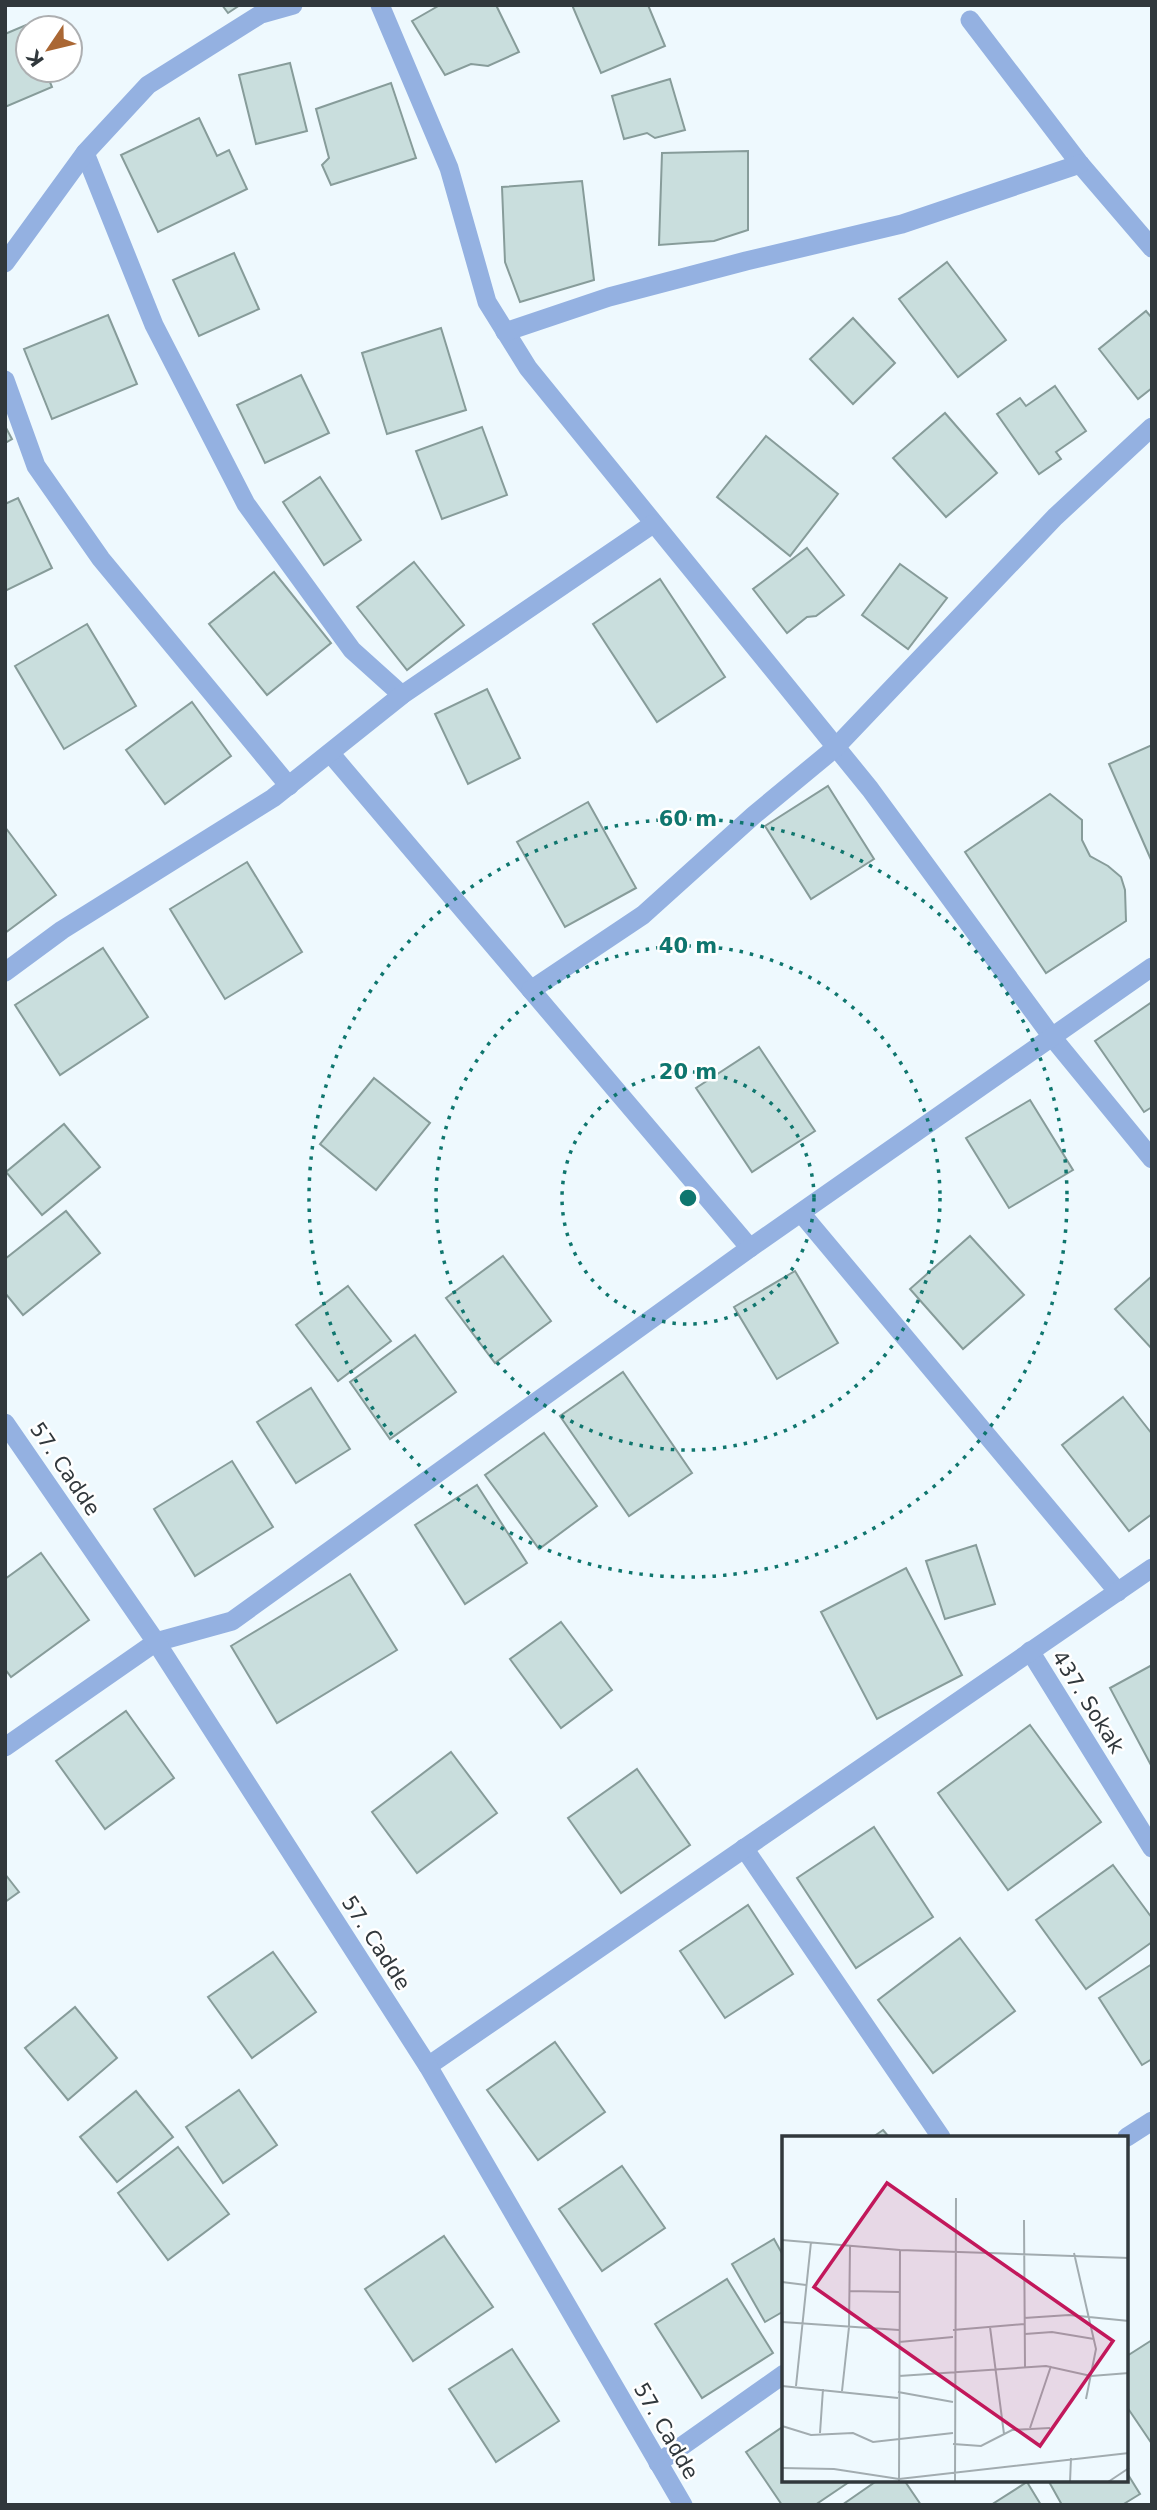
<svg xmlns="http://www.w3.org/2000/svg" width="1157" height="2510" font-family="'DejaVu Sans',sans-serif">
	<rect width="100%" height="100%" fill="#eef9fe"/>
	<g fill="#c9dedd" stroke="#879c9a" stroke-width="2">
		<polygon points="222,5 240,5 228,13"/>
		<polygon points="440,5 496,5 519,52 488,66 471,64 445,75 412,21"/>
		<polygon points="572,5 648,5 665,46 601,73"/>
		<polygon points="26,25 28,30 28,70 45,70 52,87 5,107 5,34"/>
		<polygon points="290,63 307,131 256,144 239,75"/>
		<polygon points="670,79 685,130 655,138 647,133 624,139 612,96"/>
		<polygon points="391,83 416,158 331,185 322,165 329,158 316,109"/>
		<polygon points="199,118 217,156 229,150 247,189 158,232 121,155"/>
		<polygon points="748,151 748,230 714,241 659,245 662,153"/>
		<polygon points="582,181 594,280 520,302 505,262 502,187"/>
		<polygon points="234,253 259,309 199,336 173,280"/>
		<polygon points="947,262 1006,340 958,377 899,299"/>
		<polygon points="1146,311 1152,318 1152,388 1138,399 1099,349"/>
		<polygon points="108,315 137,384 52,419 24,349"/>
		<polygon points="853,318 895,363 853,404 810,359"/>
		<polygon points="441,328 466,410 387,434 362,353"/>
		<polygon points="301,375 329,433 265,463 237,405"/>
		<polygon points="1055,386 1086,431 1056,452 1061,459 1039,474 997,414 1020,398 1026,406"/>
		<polygon points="945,413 997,473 946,517 893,458"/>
		<polygon points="5,426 12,439 5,443"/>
		<polygon points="482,427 507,495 442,519 416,451"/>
		<polygon points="766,436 838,494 790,556 717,497"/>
		<polygon points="320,477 361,540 324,565 283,502"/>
		<polygon points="18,498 52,568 5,591 5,504"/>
		<polygon points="807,548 844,595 816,616 807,617 787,633 753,589"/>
		<polygon points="414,562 464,625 407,670 357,607"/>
		<polygon points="900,564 947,598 908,649 862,615"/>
		<polygon points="274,572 331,643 267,695 209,624"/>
		<polygon points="660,579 725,677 657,722 593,624"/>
		<polygon points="87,624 136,706 64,749 15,666"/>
		<polygon points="487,689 520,758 468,784 435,714"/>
		<polygon points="192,702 231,756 165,804 126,750"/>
		<polygon points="1152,745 1152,862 1109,764"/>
		<polygon points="828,786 874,859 811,899 765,826"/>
		<polygon points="1050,794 1082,820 1082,840 1090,856 1108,866 1121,877 1125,890 1126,921 1046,973 965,852"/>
		<polygon points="588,802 636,888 565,927 517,842"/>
		<polygon points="5,827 56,895 5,933"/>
		<polygon points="247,862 302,952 225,999 170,909"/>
		<polygon points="103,948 148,1017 60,1075 15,1005"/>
		<polygon points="1152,1002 1152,1107 1144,1112 1095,1041"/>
		<polygon points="759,1047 815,1131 752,1172 696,1088"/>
		<polygon points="374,1078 430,1123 376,1190 320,1144"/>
		<polygon points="1030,1100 1073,1170 1009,1208 966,1138"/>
		<polygon points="64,1124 100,1167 42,1215 6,1172"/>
		<polygon points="66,1211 100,1253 23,1315 5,1293 5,1259"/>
		<polygon points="970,1236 1024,1295 963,1349 910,1289"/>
		<polygon points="503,1256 551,1321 495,1363 446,1298"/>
		<polygon points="795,1271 838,1343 777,1379 734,1307"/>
		<polygon points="1152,1276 1152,1349 1115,1309"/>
		<polygon points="348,1286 391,1341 338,1381 296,1325"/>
		<polygon points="415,1335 456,1392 390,1439 350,1382"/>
		<polygon points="623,1372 692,1473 629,1516 560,1416"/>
		<polygon points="311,1388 350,1449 296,1483 257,1422"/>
		<polygon points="1123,1397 1152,1434 1152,1514 1129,1531 1062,1445"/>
		<polygon points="544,1433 597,1506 539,1549 485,1475"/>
		<polygon points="232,1461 273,1527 195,1576 154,1509"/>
		<polygon points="477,1485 527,1563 465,1604 415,1525"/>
		<polygon points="976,1545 995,1604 945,1619 926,1561"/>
		<polygon points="41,1553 89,1620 11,1677 5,1669 5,1579"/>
		<polygon points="906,1568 962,1675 877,1719 821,1612"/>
		<polygon points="350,1574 397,1650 277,1723 231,1646"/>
		<polygon points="561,1622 612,1690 561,1728 510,1659"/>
		<polygon points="1152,1665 1152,1767 1110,1688"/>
		<polygon points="126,1711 174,1778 105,1829 56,1761"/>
		<polygon points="1030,1725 1101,1822 1008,1890 938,1793"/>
		<polygon points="451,1752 497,1813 417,1873 372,1812"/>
		<polygon points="637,1769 690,1845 621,1893 568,1818"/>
		<polygon points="874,1827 933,1917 856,1968 797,1878"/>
		<polygon points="1113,1865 1152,1918 1152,1942 1086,1989 1036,1920"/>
		<polygon points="5,1874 19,1892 5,1902"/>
		<polygon points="748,1905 793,1974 725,2018 680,1951"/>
		<polygon points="960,1938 1015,2011 933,2073 878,2000"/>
		<polygon points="273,1952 316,2012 252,2058 208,1997"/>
		<polygon points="1152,1964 1152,2059 1142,2065 1099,1998"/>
		<polygon points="75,2007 117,2058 68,2100 25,2048"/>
		<polygon points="555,2042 605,2112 538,2160 487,2090"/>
		<polygon points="239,2090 277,2145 223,2183 186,2127"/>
		<polygon points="136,2091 173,2137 117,2182 80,2137"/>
		<polygon points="883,2130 889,2137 873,2137"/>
		<polygon points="178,2147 229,2214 168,2260 118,2193"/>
		<polygon points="622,2166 665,2228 602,2271 559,2209"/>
		<polygon points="444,2236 493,2307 413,2361 365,2289"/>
		<polygon points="774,2239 784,2257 784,2311 765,2322 732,2264"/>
		<polygon points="727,2279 773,2353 702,2398 655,2324"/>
		<polygon points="1152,2340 1152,2444 1127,2407 1127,2356"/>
		<polygon points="512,2349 559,2421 496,2462 449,2389"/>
		<polygon points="784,2426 784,2480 852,2480 815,2505 782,2505 746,2452"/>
		<polygon points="1127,2473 1140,2494 1122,2505 1062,2505 1048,2480 1127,2480"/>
		<polygon points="878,2480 904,2480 921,2505 842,2505"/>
		<polygon points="1027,2482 1041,2505 991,2505"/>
	</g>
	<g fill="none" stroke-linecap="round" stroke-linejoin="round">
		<g stroke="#94b1e1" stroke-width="19">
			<polyline points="380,5 449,168 487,302 528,368 870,789 1052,1037 1152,1159"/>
			<polyline points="970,20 1080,164 1152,248"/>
			<polyline points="85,153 154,325 246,504 352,650 402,695"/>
			<polyline points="5,263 85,153 148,85 261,14 293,5"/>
			<polyline points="505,332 609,297 746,261 902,224 1080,164"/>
			<polyline points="5,380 36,466 101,559 289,786"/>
			<polyline points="330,753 750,1248"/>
			<polyline points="5,972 62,930 273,798 402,695 653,524"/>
			<polyline points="531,990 643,915 754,815 835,748 1055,517 1152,427"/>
			<polyline points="801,1213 1118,1592"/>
			<polyline points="1030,1651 1152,1848"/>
			<polyline points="5,1747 156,1642 232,1621 750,1248 1152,967"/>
			<polyline points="744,1848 941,2137"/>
			<polyline points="428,2066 1152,1568"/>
			<polyline points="1127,2137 1152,2121"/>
			<polyline points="658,2463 784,2374"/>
		</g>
		<polyline stroke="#94b1e1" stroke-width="19" points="5,1423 156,1642 428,2066 683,2505"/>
	</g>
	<g fill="none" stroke="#0f766e" stroke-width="3.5" stroke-dasharray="3.5 7">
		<circle cx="688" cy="1198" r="126"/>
		<circle cx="688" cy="1198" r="252"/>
		<circle cx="688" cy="1198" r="379"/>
	</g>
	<g text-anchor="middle" stroke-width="5" stroke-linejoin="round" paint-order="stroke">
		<g font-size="21" fill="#31383c" stroke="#fff">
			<text transform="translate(65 1469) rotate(56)" y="7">57. Cadde</text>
			<text transform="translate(1088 1702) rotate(58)" y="7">437. Sokak</text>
			<text transform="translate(376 1943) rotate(57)" y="7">57. Cadde</text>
			<text transform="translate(666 2431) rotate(60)" y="7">57. Cadde</text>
		</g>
	</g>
	<g transform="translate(782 2136)">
		<rect width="346" height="346" fill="#eef9fe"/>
		<path fill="none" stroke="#a2acb0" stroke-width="2" d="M242,84L243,231M0,104L118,114L347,122M292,117L314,213L304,263M0,146L24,149M68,155L118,156M242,182L287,179L347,185M0,186L117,194M208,191L222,298M171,194L242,188M243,198L270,196L312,203M117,206L171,201M117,240L264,230L309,240L347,237M0,250L116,262M14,250L29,106M60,255L67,191L68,110M116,256L171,266M0,290L29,299L71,297L91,306L171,297M248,292L269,230M38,297L41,253M171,308L199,310L230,294L268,292M0,332L52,333L117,343L347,317M117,346L118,114M173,346L174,62M288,346L289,322M326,346L347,332"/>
		<path fill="#c2185b" fill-opacity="0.15" stroke="#c2185b" stroke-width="3.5" d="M105,47L331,205L258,310L32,151Z"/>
		<rect width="346" height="346" fill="none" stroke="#31383c" stroke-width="3.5"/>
	</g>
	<circle cx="688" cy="1198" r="10" fill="#0f766e" stroke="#fff" stroke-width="3.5"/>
	<g font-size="21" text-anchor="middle" font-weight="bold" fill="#0f766e" stroke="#fff" stroke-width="5" stroke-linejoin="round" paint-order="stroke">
		<text x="688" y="826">60 m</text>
		<text x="688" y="953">40 m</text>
		<text x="688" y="1079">20 m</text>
	</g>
	<rect width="1157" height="2510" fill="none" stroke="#31383c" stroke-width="14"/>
	<g transform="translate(49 49) rotate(235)"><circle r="33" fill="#ffffff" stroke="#adafb1" stroke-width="2"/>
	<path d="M0-5L12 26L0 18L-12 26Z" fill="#aa6734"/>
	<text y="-10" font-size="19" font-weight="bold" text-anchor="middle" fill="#31383c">K</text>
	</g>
</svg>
